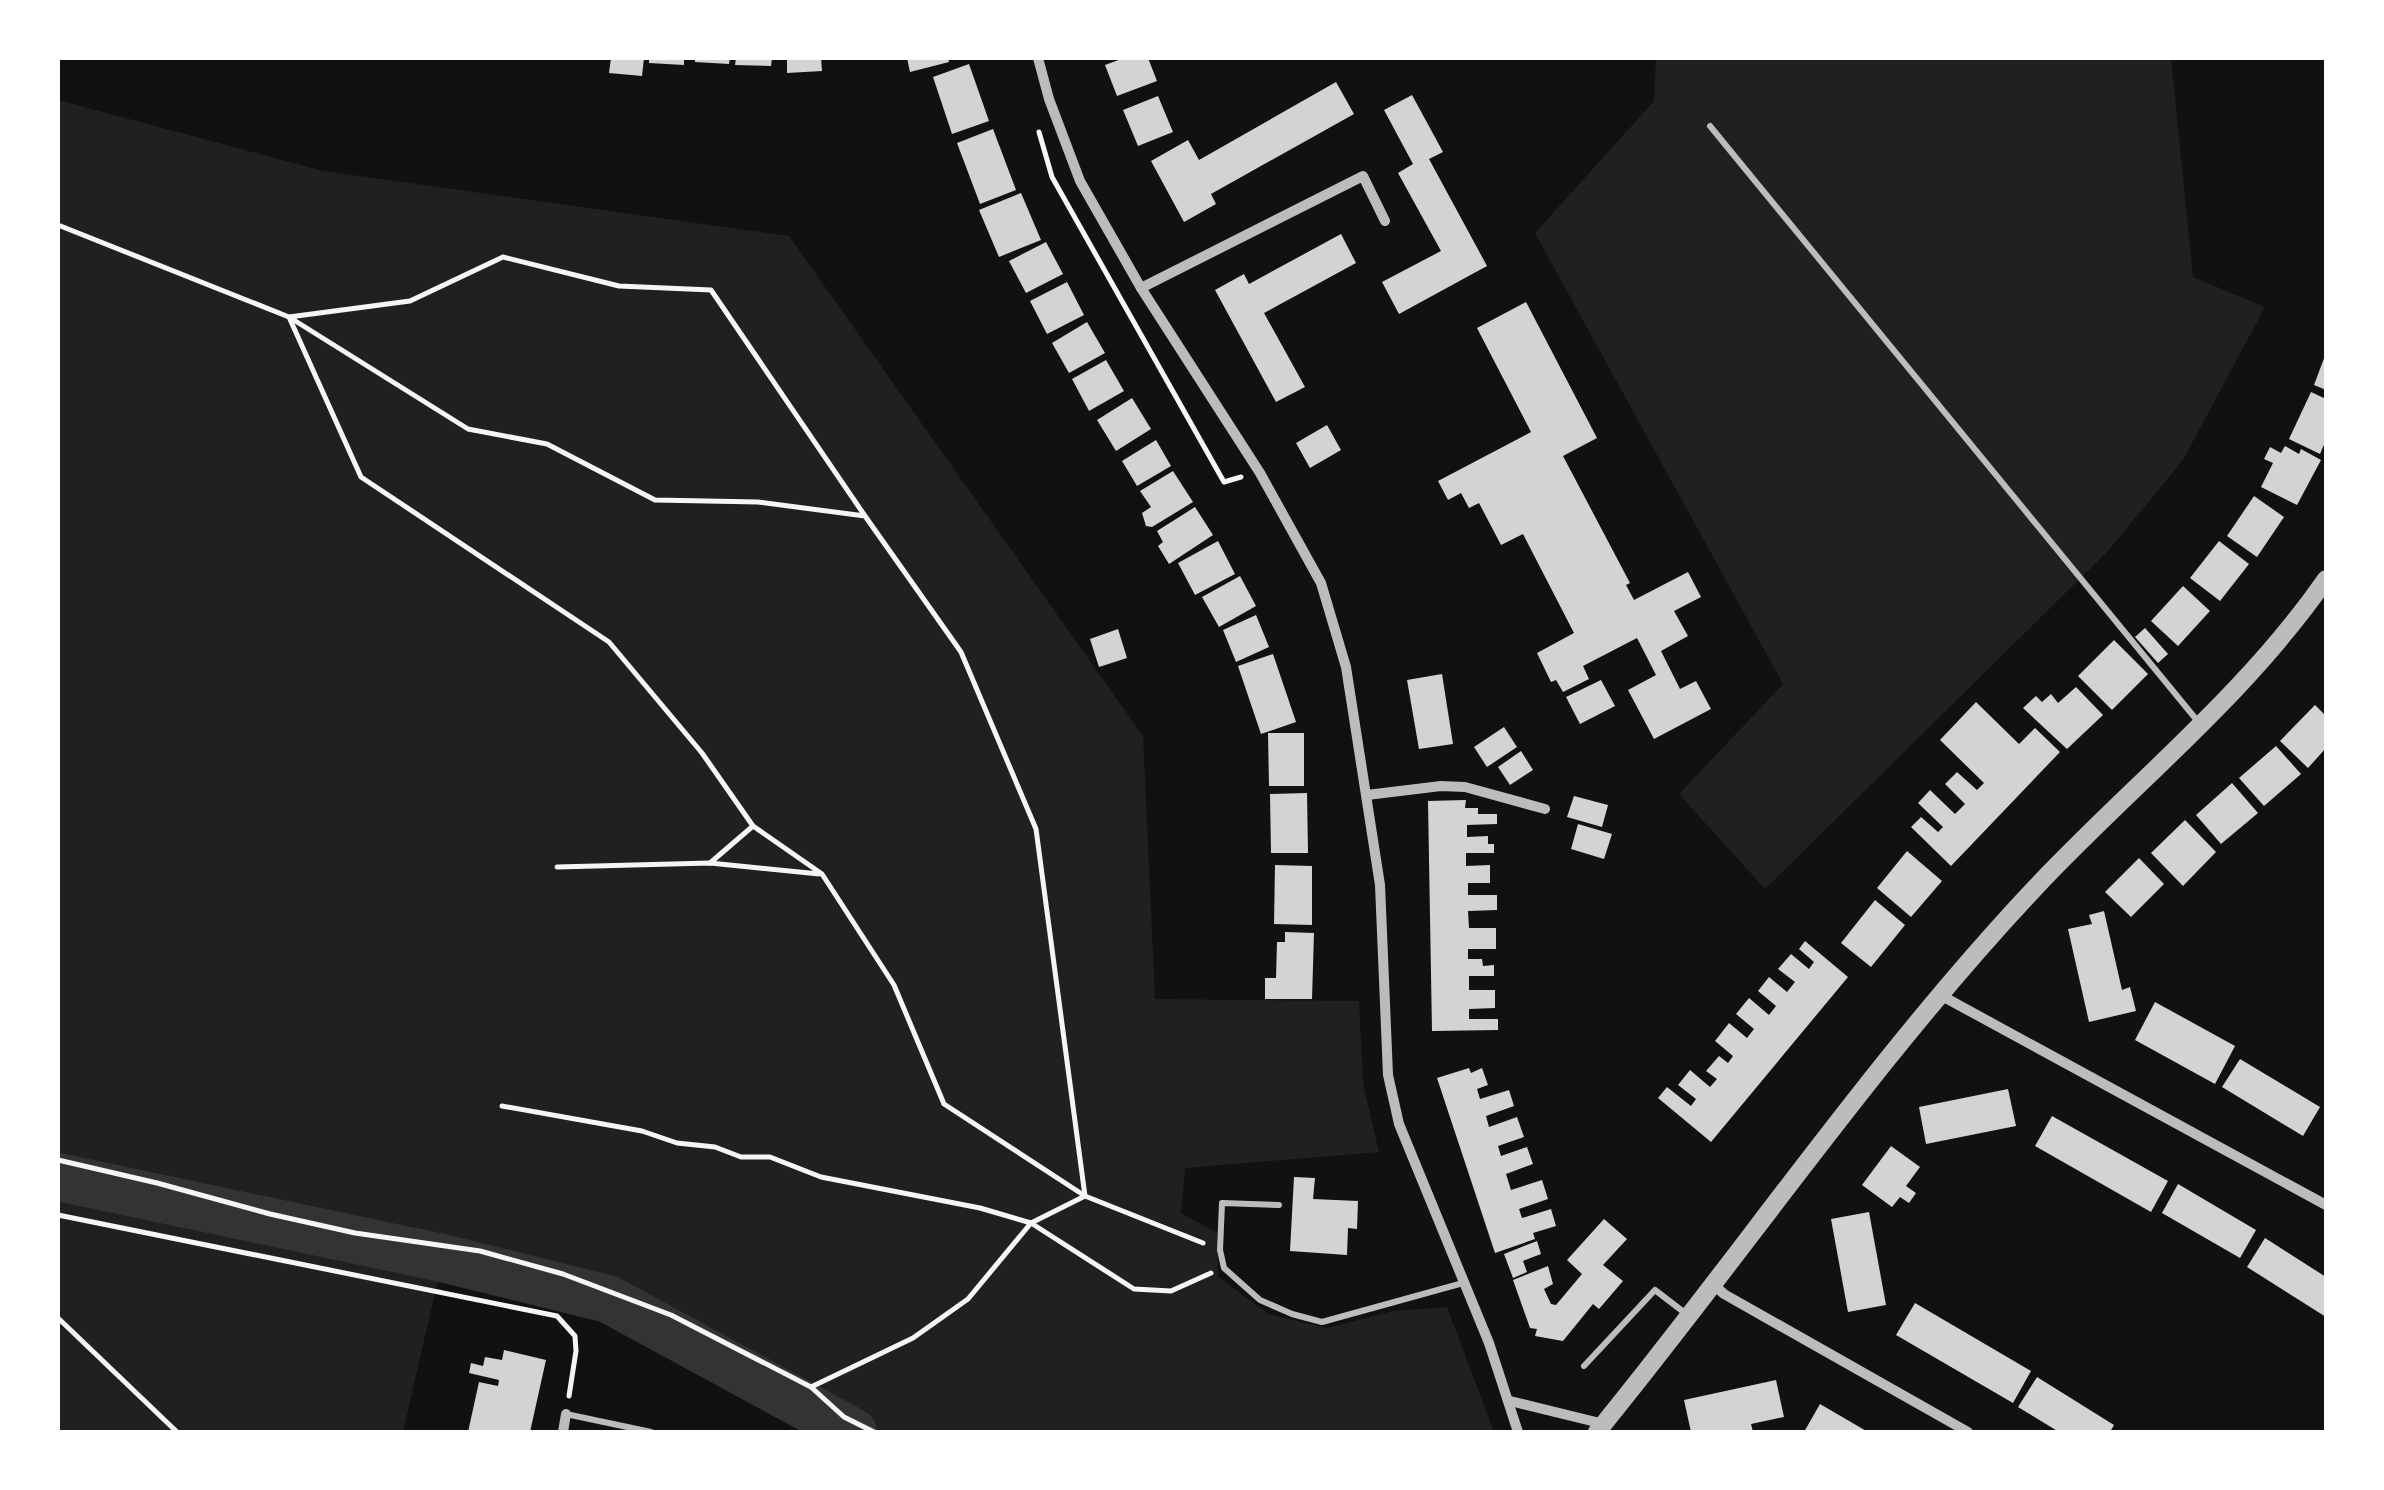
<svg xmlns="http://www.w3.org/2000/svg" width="2384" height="1490" font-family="'Nunito Sans',sans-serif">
	<rect width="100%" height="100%" fill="#111"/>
	<g fill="#202020">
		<polygon points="1656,58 2171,58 2193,277 2265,307 2183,460 2108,551 1765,889 1679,794 1783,684 1535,233 1654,101"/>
		<polygon points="58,100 323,171 789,236 1143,736 1155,999 1359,1001 1363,1083 1379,1152 1185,1168 1181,1213 1217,1233 1218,1277 1269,1314 1327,1328 1393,1311 1447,1307 1494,1432 853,1432 608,1299 443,1258 403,1432 58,1432"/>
	</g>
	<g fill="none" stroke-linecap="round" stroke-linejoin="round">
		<polyline stroke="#333" stroke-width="48" points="58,1177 442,1258 608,1299 853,1432"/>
	</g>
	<g fill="#d3d3d3">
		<polygon points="611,58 644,58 642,76 609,73"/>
		<polygon points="649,58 684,58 684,65 649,63"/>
		<polygon points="695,58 730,58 729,64 695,62"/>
		<polygon points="736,58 772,58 771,66 735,65"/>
		<polygon points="787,58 821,58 822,71 787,73"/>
		<polygon points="907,58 948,58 949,62 910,72"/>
		<polygon points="1124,58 1148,58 1157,81 1117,96 1105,65"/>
		<polygon points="969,64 989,121 952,134 933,77"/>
		<polygon points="1336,82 1354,114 1211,194 1216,204 1184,222 1151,161 1188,140 1199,160"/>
		<polygon points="1412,95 1443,152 1429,159 1487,266 1399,314 1382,282 1441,251 1398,173 1413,164 1384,110"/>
		<polygon points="1158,96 1173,132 1138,146 1123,110"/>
		<polygon points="993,129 1016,190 980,204 957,143"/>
		<polygon points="1021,193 1041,240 999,257 979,210"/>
		<polygon points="1341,234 1356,263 1264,313 1305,387 1276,402 1215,290 1244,274 1249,284"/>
		<polygon points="1046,242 1063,274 1026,293 1009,261"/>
		<polygon points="1067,282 1084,315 1047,334 1030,301"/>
		<polygon points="1526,302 1597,438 1563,456 1630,583 1626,585 1634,600 1688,572 1701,597 1674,611 1688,636 1661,651 1680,689 1696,681 1711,709 1654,739 1628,690 1656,675 1637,638 1583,666 1589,679 1563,692 1556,680 1551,682 1537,653 1574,633 1523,534 1501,545 1479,503 1469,508 1461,493 1448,500 1438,481 1531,432 1477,328"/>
		<polygon points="1087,322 1105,353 1069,373 1052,343"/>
		<polygon points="2326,353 2326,390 2314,385"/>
		<polygon points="1106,360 1124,391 1089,411 1072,379"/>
		<polygon points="2311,392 2326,399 2326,440 2320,454 2289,439"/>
		<polygon points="1132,398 1151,429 1116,451 1097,420"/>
		<polygon points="1327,425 1341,450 1310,468 1296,443"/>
		<polygon points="1156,440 1171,466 1137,486 1122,461"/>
		<polygon points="2285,446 2299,454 2301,449 2321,460 2297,505 2261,487 2273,463 2264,459 2270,447 2281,453"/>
		<polygon points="1173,471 1193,502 1152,527 1146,526 1142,513 1151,507 1140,491"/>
		<polygon points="2254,496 2284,517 2257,557 2227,536"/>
		<polygon points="1195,507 1213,535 1169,564 1158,546 1163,542 1157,531"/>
		<polygon points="1218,541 1235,574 1195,595 1178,563"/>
		<polygon points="2219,541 2249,564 2220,601 2190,578"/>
		<polygon points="1240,576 1256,606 1219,627 1202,597"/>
		<polygon points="2183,586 2210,611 2178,646 2151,621"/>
		<polygon points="1256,615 1269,647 1236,662 1223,630"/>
		<polygon points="2145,628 2168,654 2158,663 2135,637"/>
		<polygon points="1118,629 1127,658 1099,667 1090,639"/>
		<polygon points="2114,640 2148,674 2112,710 2078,676"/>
		<polygon points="1273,654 1296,722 1261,734 1238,666"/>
		<polygon points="1442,674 1453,744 1419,749 1407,680"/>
		<polygon points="1601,680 1615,706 1580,724 1566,697"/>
		<polygon points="2076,687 2103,715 2067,749 2023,708 2036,696 2042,702 2051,694 2058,703"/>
		<polygon points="1976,702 2019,744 2035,728 2060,752 1951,866 1911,827 1921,817 1938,832 1943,827 1918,803 1930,790 1955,814 1965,804 1945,784 1957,772 1977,790 1984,783 1940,740"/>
		<polygon points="2315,705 2326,716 2326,748 2308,768 2280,741"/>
		<polygon points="1504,727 1517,747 1487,767 1474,747"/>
		<polygon points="1268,733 1304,733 1304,786 1269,786"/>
		<polygon points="2276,746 2301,774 2264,806 2239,778"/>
		<polygon points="1521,751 1533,770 1510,785 1498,767"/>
		<polygon points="2232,783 2258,813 2221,844 2196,815"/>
		<polygon points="1307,793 1308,853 1271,853 1270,794"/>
		<polygon points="1574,796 1608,805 1602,827 1567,817"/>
		<polygon points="1466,800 1465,808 1478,808 1478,814 1497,814 1497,824 1467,825 1467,837 1488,836 1488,844 1494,844 1494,853 1466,853 1466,866 1490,865 1490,883 1468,883 1468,895 1497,895 1497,910 1468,911 1469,928 1496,928 1496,949 1468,949 1468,959 1482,959 1483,966 1494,965 1494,976 1469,976 1469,990 1495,990 1495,1008 1469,1009 1469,1019 1498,1019 1498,1030 1432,1031 1428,801"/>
		<polygon points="2185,820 2216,852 2183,886 2151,853"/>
		<polygon points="1578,824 1612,834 1604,859 1571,849"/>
		<polygon points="1907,851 1942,881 1911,917 1877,888"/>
		<polygon points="2139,858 2164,884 2131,917 2105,892"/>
		<polygon points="1275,865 1312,866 1312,925 1274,924"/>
		<polygon points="1875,900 1905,925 1871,967 1841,943"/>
		<polygon points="2104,911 2122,990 2130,987 2136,1011 2089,1022 2068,929 2092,924 2089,915"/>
		<polygon points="1285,932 1314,933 1312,999 1265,999 1265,978 1276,978 1277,942 1285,942"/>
		<polygon points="1805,941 1848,977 1711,1142 1658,1098 1667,1087 1691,1106 1696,1099 1678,1085 1690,1070 1710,1087 1717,1079 1706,1071 1719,1056 1728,1063 1733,1056 1715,1041 1729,1023 1747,1038 1754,1029 1736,1014 1749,998 1769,1015 1776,1006 1758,991 1769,977 1787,992 1795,982 1778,969 1791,954 1809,969 1814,962 1799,949"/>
		<polygon points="2155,1002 2235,1046 2215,1084 2135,1040"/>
		<polygon points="2240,1059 2320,1107 2303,1136 2222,1087"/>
		<polygon points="1469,1068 1471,1073 1482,1068 1488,1085 1477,1089 1480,1099 1509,1090 1514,1106 1486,1116 1489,1127 1517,1117 1524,1137 1498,1146 1501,1156 1527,1147 1533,1164 1506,1174 1511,1190 1542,1180 1548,1199 1519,1209 1522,1218 1551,1209 1556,1226 1533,1233 1535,1239 1495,1253 1437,1078"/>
		<polygon points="2008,1089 2016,1126 1926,1144 1919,1107"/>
		<polygon points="2052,1116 2168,1181 2151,1212 2035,1146"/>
		<polygon points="1891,1146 1920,1167 1906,1186 1916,1193 1909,1203 1900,1197 1892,1207 1862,1185"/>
		<polygon points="1294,1177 1315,1178 1313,1199 1358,1201 1357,1229 1348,1228 1347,1255 1290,1251"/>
		<polygon points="2178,1184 2256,1230 2240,1258 2162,1213"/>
		<polygon points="1869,1212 1886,1305 1848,1312 1831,1219"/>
		<polygon points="1604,1219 1627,1239 1603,1265 1623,1281 1599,1309 1593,1304 1563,1341 1535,1336 1537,1329 1530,1328 1513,1280 1548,1266 1553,1284 1544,1289 1551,1304 1556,1305 1582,1274 1567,1260"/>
		<polygon points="2265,1238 2326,1277 2326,1317 2247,1267"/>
		<polygon points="1537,1241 1541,1254 1523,1261 1527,1272 1513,1278 1504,1254"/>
		<polygon points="1915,1303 2031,1371 2013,1403 1896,1335"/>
		<polygon points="504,1350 546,1360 530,1432 468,1432 479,1382 498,1386 499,1380 469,1373 471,1363 483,1366 485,1357 502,1360"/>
		<polygon points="2037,1377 2114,1425 2110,1432 2059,1432 2018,1407"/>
		<polygon points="1776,1380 1784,1417 1751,1424 1753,1432 1691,1432 1684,1400"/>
		<polygon points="1820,1404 1868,1432 1804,1432"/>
	</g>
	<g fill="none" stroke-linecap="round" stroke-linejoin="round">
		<g stroke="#f5f5f5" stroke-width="5">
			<polyline points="1039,132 1052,177 1224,482 1241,477"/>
			<polyline points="58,225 289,317 361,477 609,642 702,753 753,826 822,874 894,985 944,1104 1085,1196 1203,1243"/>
			<polyline points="710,863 753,826"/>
			<polyline points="557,867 710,863 819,874"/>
			<polyline points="502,1106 642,1131 677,1143 715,1147 741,1157 770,1157 821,1177 980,1208 1031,1223 1134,1289 1171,1291 1211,1273"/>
			<polyline points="58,1160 157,1183 270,1214 355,1233 480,1251 563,1274 671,1315 811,1387 844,1417 874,1432"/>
			<polyline points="58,1215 557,1316 575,1336 576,1351 569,1396"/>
			<polyline points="58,1318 177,1432"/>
			<polyline points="811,1387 913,1338 968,1299 1031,1223 1085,1196 1036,829 961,652 865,516 758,502 655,500 547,444 468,429 289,317 410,301 503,257 619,286 711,290 865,516"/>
		</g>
		<g stroke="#bcbcbc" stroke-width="6">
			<polyline points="1710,126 2200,724"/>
			<polyline points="1279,1205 1222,1203 1220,1250 1224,1268 1260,1300 1292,1314 1322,1322 1463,1283"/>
			<polyline points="1584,1366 1655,1290 1685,1313"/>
			<polyline points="566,1414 651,1432"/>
		</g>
		<g stroke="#bcbcbc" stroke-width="10">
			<polyline points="1038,58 1049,99 1080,181 1141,288 1260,473 1321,583 1346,667 1380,885 1388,1075 1399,1124 1489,1343 1518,1432"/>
			<polyline points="1141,288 1363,176 1385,221"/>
			<polyline points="1367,795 1441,786 1465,787 1545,809"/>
			<polyline points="1942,996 2326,1205"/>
			<polyline points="1712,1283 1724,1294 1968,1432"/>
			<polyline points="1510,1401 1604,1424"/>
			<polyline points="563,1432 566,1414"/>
		</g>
		<path stroke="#bcbcbc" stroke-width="18" d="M1597,1432C1744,1252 1875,1058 2035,888C2132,785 2245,696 2326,579"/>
	</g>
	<rect width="2384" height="1490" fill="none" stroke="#ffffff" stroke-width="120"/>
</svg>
